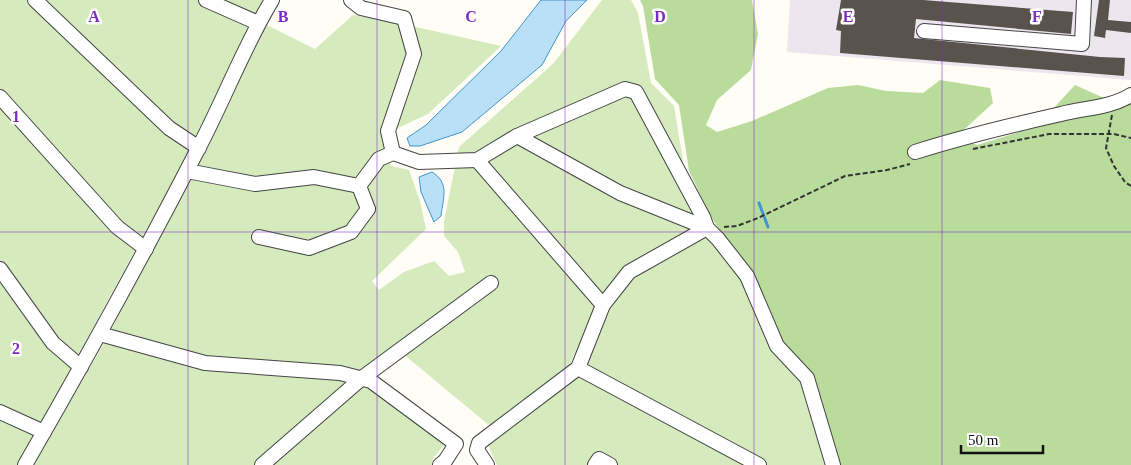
<svg xmlns="http://www.w3.org/2000/svg" width="1131" height="465" font-family="'Times New Roman',serif">
	<rect width="100%" height="100%" fill="#fffdf5"/>
	<polygon fill="#eee6ef" points="790,0 1131,0 1131,80 787,52"/>
	<g fill="#d5ebbd">
		<polygon points="0,0 263,0 196,139 18,465 0,465"/>
		<polygon points="602,0 631,0 638,13 651,83 674,106 683,161 677,181 697,216 689,231 595,308 568,368 490,426 396,348 360,374 201,356 111,330 267,25 315,49 353,15 398,23 501,46 428,114 383,135 391,166 409,170 420,201 426,229 372,281 379,290 404,272 434,261 449,276 465,272 458,252 444,236 444,221 459,147 553,64"/>
		<polygon points="709,234 743,278 805,381 829,465 497,465 488,445 575,380 610,310 634,275"/>
		<polygon points="104,343 202,370 339,378 369,385 446,443 432,459 436,465 34,465"/>
	</g>
	<polygon fill="#b9dc9c" points="640,0 752,0 758,34 751,70 717,100 706,125 717,132 752,121 828,88 858,85 886,91 923,93 940,80 990,88 993,103 956,137 977,145 1036,127 1075,85 1122,106 1131,101 1131,465 836,465 810,373 779,343 751,275 711,217 689,171 679,105 655,79 643,6"/>
	<g fill="#b9e0f7" stroke="#3f96cf">
		<polygon points="541,0 587,0 566,21 542,65 462,132 420,146 410,146 407,138 426,125 501,51"/>
		<path d="M432,172C450,183 443,198 441,216L434,222L421,192L419,177Z"/>
	</g>
	<g fill="none" stroke-linecap="round" stroke-linejoin="round">
		<polyline stroke="#3f96cf" stroke-width="3" points="759,203 768,227"/>
	</g>
	<g fill="#5a524d">
		<polygon points="841,0 923,0 1073,12 1071,34 916,19 914,38 1100,57 1125,58 1124,76 840,53 841,31 836,30"/>
		<polygon points="1099,0 1110,0 1108,20 1131,22 1131,33 1106,30 1105,38 1094,36"/>
	</g>
	<g fill="none" stroke-linecap="round" stroke-linejoin="round">
		<defs>
			<g id="minor">
				<polyline points="35,0 169,128 199,148"/>
				<polyline points="206,0 258,23"/>
				<polyline points="351,0 361,8 404,18 414,54 388,131 393,153"/>
				<polyline points="924,31 1082,44 1084,0"/>
				<polyline points="0,97 117,227 146,249"/>
				<polyline points="517,136 620,193 707,228 718,239 747,276 777,346 807,378 833,465"/>
				<path d="M915,152C962,137 1012,125 1061,114C1084,108 1110,108 1131,95"/>
				<polyline points="477,160 603,305"/>
				<polyline points="187,171 255,184 314,177 359,186 379,159 393,153 419,162 477,160 517,136 625,89 636,92 703,217 707,228"/>
				<polyline points="259,237 309,248 351,232 368,209 359,186"/>
				<polyline points="0,269 53,343 81,367"/>
				<polyline points="100,334 205,363 340,373 371,381 456,444 445,461 440,465"/>
				<polyline points="578,368 759,465"/>
				<polyline points="0,412 44,432"/>
				<path d="M25,465C85,361 143,256 198,149C224,100 243,48 272,0"/>
				<polyline points="262,465 362,378 491,283"/>
				<polyline points="487,465 477,450 479,443 578,368 603,305 629,272 707,228"/>
				<polyline points="595,465 599,459 610,465"/>
			</g>
		</defs>
		<use href="#minor" stroke="#444" stroke-width="16"/>
		<g stroke="#333" stroke-width="2" stroke-dasharray="5 2.5" stroke-linecap="butt">
			<polyline points="1112,115 1106,148 1114,166 1125,182 1131,186"/>
			<polyline points="973,149 1049,134 1114,134 1131,138"/>
			<polyline points="724,227 737,226 758,218 845,176 887,170 910,164"/>
		</g>
		<use href="#minor" stroke="#fff" stroke-width="14"/>
	</g>
	<path fill="none" stroke="#7b2cbf" stroke-width="1" stroke-opacity="0.55" d="M188,0V465M377,0V465M565,0V465M754,0V465M942,0V465M0,232H1131"/>
	<g font-size="16" text-anchor="middle" font-weight="bold" fill="#7b2cbf" stroke="#fff" stroke-width="5" stroke-linejoin="round" paint-order="stroke">
		<text x="94" y="22">A</text>
		<text x="283" y="22">B</text>
		<text x="471" y="22">C</text>
		<text x="660" y="22">D</text>
		<text x="848" y="22">E</text>
		<text x="1037" y="22">F</text>
		<text x="16" y="122">1</text>
		<text x="16" y="354">2</text>
	</g>
	<path d="M961 445v8h82v-8" fill="none" stroke="#111111" stroke-width="2.5"/>
	<text x="968" y="445" font-size="15" fill="#111111" stroke="#ffffff" stroke-width="4" paint-order="stroke">50 m</text>
</svg>
